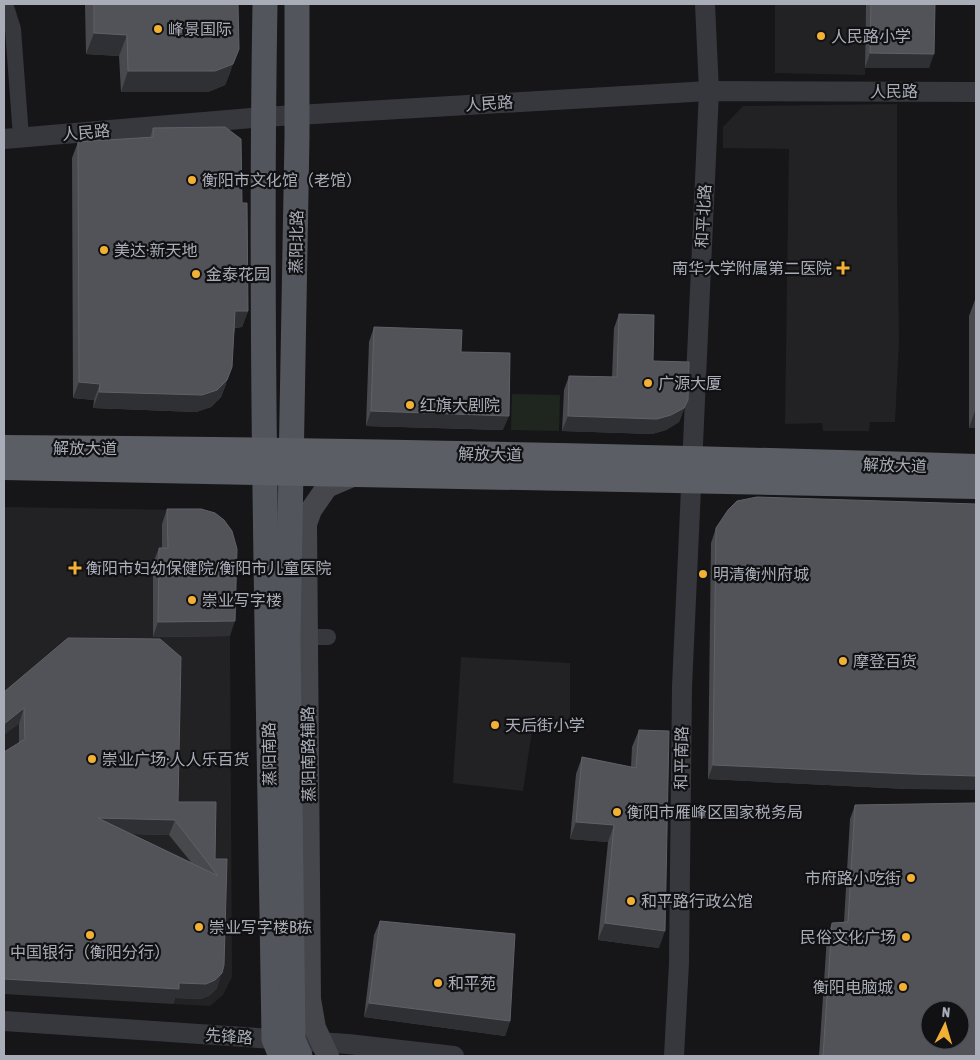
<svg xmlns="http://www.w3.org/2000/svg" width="980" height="1060" font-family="'Asap Condensed','Noto Sans SC',sans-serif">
	<rect width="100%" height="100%" fill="#161618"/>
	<g fill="#222225">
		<polygon points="775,4 866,4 865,75 775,73"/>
		<polygon points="897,104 897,194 899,341 895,422 870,422 869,431 823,431 822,423 785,424 789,149 723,148 723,127 743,106"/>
		<polygon points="4,507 183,510 231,564 230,636 232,977 223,995 210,1006 173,1004 180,875 4,844"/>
		<polygon points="461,657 570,663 570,726 533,724 523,791 453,783"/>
	</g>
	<polygon fill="#1e261f" points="512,394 560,395 559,431 511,430"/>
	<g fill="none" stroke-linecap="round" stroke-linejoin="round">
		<g stroke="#37383d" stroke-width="16">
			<polyline points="5,4 13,29 21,137"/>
			<polyline points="298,637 328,637"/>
		</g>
		<g stroke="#37383d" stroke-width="20">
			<polyline points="4,139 263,117 709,91 976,92"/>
			<polyline points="4,1021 348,1044 454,1056"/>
			<polyline points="674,1056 679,963 682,687 709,91 705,4"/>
		</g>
		<polyline stroke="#45474d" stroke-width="22" points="328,1056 315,1028 310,999 306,524 311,510 327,487 355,475"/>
		<g stroke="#53555c" stroke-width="25">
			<path d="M265,4C259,349 269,694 274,1039L281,1056"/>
			<polyline points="297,4 297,137 288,637 293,1040 300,1056"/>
		</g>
		<g stroke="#5b5e65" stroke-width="26">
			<path d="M4,448C328,450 652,457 976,467"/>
			<polyline points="4,467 976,486"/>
		</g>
	</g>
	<g fill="#47494d" fill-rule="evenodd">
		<polygon points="85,4 238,4 231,70 225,85 208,92 121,92 119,56 86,54"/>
		<polygon points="866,4 935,4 929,68 865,68"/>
		<polygon points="153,128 242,203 248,311 242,327 235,328 226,384 221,397 211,407 196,412 93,408 94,400 73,398 72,158 78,142 150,137"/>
		<polygon points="976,297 976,428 969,428 969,316"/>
		<polygon points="619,314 653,361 682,414 679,422 666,430 652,434 562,431 564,390 569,376 612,377 614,328"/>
		<polygon points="374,327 461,352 503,430 366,426 369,342"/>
		<polygon points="167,509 230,636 153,637 153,563 159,548 162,548 162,524"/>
		<polygon points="716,528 907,789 708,779 711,543"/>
		<path d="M4,692L178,802L215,859H227L217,988L210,995L201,999L175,998L173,1004L19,743V724ZM132,834L169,835L191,862Z"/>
		<polygon points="639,730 659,948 598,940 608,842 570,839 576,774 582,757 631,767 632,747"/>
		<polygon points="855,805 976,1056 819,1056 827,937 832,923 844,922 850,819"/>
		<polygon points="380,921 510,1021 505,1036 364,1017 374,935"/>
	</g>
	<g fill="#2f3033">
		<polygon points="94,33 127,35 119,56 86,54"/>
		<polygon points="239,49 225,85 208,92 121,92 128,71"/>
		<polygon points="870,53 934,54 929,68 865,68"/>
		<polygon points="235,311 248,311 242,327 230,328"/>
		<polygon points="232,367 221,397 211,407 196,412 93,408 99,392"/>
		<polygon points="79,382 100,384 94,400 73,398"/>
		<polygon points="688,400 679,422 666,430 652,434 562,431 568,416"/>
		<polygon points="976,408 976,428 969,428"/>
		<polygon points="371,411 509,416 503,430 366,426"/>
		<polygon points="235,621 230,636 153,637 158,622"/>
		<polygon points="24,708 19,724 4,735 4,724"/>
		<polygon points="713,765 976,776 976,790 907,789 708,779"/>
		<polygon points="98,818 175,820 169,835 93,833"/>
		<polygon points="576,822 614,825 608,842 570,839"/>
		<polygon points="605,923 665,931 659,948 598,940"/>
		<polygon points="222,973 217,988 210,995 201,999 175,998 173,1004 4,994 4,979 179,983"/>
		<polygon points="369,1003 510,1021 505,1036 364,1017"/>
	</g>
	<g fill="#525359" stroke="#5f6168" fill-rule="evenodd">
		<polygon points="94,4 238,4 239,49 233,64 215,71 128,71 127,35 94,33"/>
		<polygon points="871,4 935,4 934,54 870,53"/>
		<polygon points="225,127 241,139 242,203 247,203 248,311 235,311 232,367 227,380 217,390 202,395 99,392 100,384 79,382 78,142 153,137 153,128"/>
		<polygon points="619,314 654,315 653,361 689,362 688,400 684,408 671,415 657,419 568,416 569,376 617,377"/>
		<polygon points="374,327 462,330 461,352 510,353 509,416 371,411"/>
		<polygon points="757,497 976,504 976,776 912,774 713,765 716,528 728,510 737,501"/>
		<polygon points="167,509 201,509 215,513 224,520 232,531 237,549 235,621 158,622 159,548 168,548"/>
		<path d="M68,638L160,639L181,657L178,802H216L215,859H227L224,965L222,973L215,980L206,984L179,983V989L4,979V752L25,739L24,708L4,724V692ZM98,818L175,820L218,876Z"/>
		<polygon points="639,730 669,731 665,931 605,923 614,825 576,822 582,757 636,768"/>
		<path d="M976,803V1056H823L832,923L848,922L855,805ZM930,1010H960V1040H930Z"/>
		<polygon points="380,921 515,934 510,1021 369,1003"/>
	</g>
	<g fill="#f2b134" stroke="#111113" stroke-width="2">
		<circle cx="158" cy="29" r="5"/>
		<circle cx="821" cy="36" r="5"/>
		<circle cx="192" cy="180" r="5"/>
		<circle cx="104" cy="250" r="5"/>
		<path d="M840.5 260.5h5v5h5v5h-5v5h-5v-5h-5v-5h5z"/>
		<circle cx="196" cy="274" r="5"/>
		<circle cx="648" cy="383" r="5"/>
		<circle cx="410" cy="405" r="5"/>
		<path d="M72.5 560.5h5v5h5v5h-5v5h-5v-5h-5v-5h5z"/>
		<circle cx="703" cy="574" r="5"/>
		<circle cx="192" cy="600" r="5"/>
		<circle cx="843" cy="661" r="5"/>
		<circle cx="495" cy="725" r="5"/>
		<circle cx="92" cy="759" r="5"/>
		<circle cx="617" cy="812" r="5"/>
		<circle cx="911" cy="878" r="5"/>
		<circle cx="631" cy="901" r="5"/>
		<circle cx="199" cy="927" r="5"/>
		<circle cx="90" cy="935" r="5"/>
		<circle cx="906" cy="937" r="5"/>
		<circle cx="438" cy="983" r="5"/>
		<circle cx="903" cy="987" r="5"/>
	</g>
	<g text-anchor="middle" stroke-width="4.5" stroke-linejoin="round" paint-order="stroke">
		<g font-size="16" fill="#a8adb8" stroke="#111113" text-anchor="start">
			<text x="168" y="35">峰景国际</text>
			<text x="831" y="42">人民路小学</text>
			<text x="202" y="186">衡阳市文化馆（老馆）</text>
			<text x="114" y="256">美达·新天地</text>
			<text x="832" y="274" text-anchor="end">南华大学附属第二医院</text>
			<text x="206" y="280">金泰花园</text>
			<text x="658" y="389">广源大厦</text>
			<text x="420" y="411">红旗大剧院</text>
			<text x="86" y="574">衡阳市妇幼保健院/衡阳市儿童医院</text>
			<text x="713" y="580">明清衡州府城</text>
			<text x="202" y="606">崇业写字楼</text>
			<text x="853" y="667">摩登百货</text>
			<text x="505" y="731">天后街小学</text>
			<text x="102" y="765">崇业广场·人人乐百货</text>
			<text x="627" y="818">衡阳市雁峰区国家税务局</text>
			<text x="901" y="884" text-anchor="end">市府路小吃街</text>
			<text x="641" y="907">和平路行政公馆</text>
			<text x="209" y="933">崇业写字楼B栋</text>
			<text x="896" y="943" text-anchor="end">民俗文化广场</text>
			<text x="90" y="958" text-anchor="middle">中国银行（衡阳分行）</text>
			<text x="448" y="989">和平苑</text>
			<text x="893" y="993" text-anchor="end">衡阳电脑城</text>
		</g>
		<g font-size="16" fill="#a8adb8" stroke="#111113">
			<text x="894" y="97">人民路</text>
			<text transform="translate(489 103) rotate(-4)" y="6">人民路</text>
			<text transform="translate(86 132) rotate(-5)" y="6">人民路</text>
			<text transform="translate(703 216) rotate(-87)" y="6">和平北路</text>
			<text transform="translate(296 242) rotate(-89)" y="6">蒸阳北路</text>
			<text x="85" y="454">解放大道</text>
			<text transform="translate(490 454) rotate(1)" y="6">解放大道</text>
			<text transform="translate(895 465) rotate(2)" y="6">解放大道</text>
			<text transform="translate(269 754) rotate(-91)" y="6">蒸阳南路</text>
			<text transform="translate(308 754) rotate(-91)" y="6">蒸阳南路辅路</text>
			<text transform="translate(681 758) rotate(-89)" y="6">和平南路</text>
			<text transform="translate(229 1036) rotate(4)" y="6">先锋路</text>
		</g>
	</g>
	<rect width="980" height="1060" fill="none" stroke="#a8adb8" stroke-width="10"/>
	<g transform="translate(945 1025) rotate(5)"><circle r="24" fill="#111113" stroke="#4d4f55"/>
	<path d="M0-4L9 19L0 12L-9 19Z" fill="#f2b134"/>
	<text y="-8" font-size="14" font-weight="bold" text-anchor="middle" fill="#a8adb8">N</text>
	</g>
</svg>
